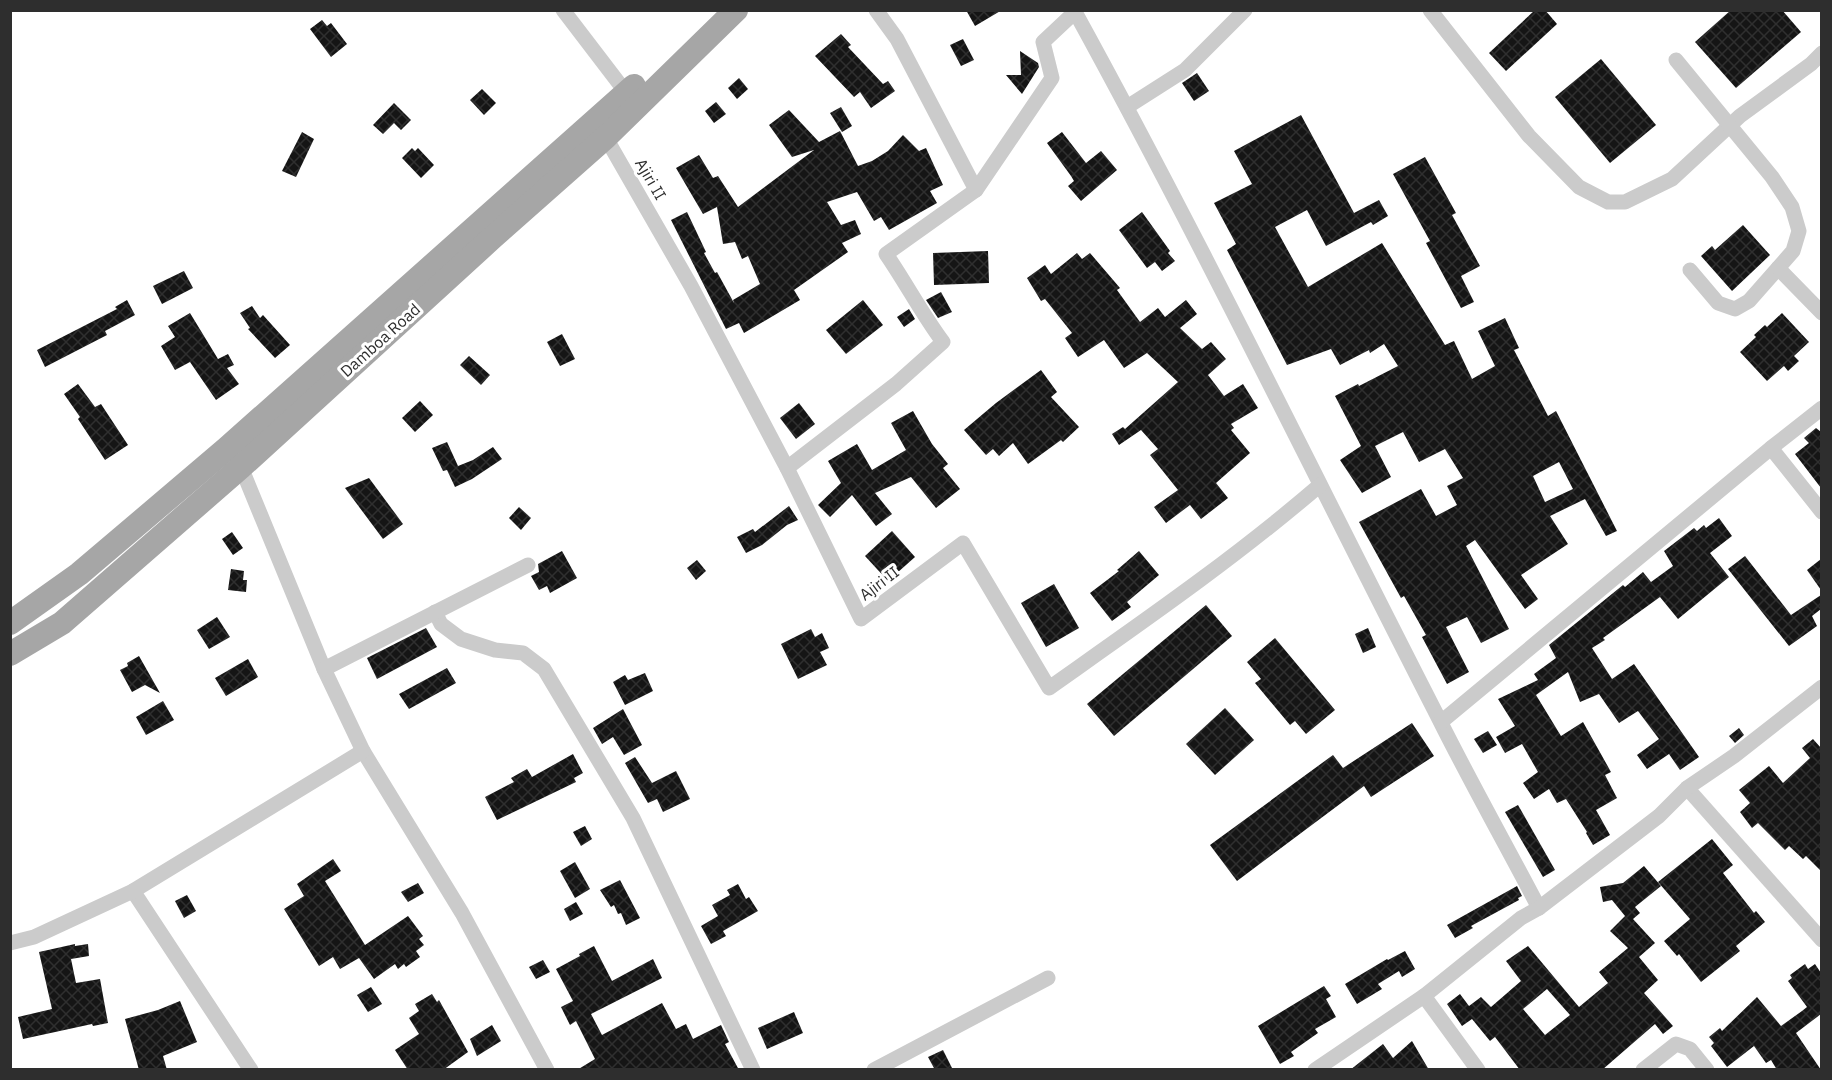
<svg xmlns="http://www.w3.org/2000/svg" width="1832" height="1080" font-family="'IBM Plex Sans',sans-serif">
	<defs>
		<pattern id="building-cross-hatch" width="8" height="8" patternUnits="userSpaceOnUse" patternTransform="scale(1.5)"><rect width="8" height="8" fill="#151515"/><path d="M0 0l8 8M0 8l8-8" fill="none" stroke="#2f2f2f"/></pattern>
	</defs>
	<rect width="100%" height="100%" fill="#fff"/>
	<g fill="url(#building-cross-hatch)" fill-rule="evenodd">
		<polygon points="966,10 1002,10 975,26"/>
		<polygon points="1535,10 1545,10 1557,24 1506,71 1489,53"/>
		<polygon points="1731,10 1782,10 1801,32 1736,88 1695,42"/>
		<polygon points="322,20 327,26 331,23 347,44 331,57 310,29"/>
		<polygon points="841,34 851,45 848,47 883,84 888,81 895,91 871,108 860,92 854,97 815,56"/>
		<polygon points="963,39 974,60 961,66 950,45"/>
		<polygon points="1020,51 1038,63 1039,67 1022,94 1006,75 1021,75"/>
		<polygon points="1601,59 1656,125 1610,163 1555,97"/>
		<polygon points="1197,73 1209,91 1194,101 1182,83"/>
		<polygon points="739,78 748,89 737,99 728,88"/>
		<polygon points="482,89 496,103 484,115 470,100"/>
		<polygon points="716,102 726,114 714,123 705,111"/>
		<polygon points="394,103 411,120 401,130 394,123 383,134 373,125"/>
		<polygon points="841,107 852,126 842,132 830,113"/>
		<polygon points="789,110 819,142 840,131 858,166 872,161 888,151 903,135 919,151 926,148 943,185 930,191 937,203 889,230 881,217 874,221 857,192 827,202 841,225 855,220 861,234 842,243 848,252 794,290 800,300 744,333 739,323 726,329 671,220 687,212 706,252 704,253 715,273 717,272 734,303 733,300 760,284 748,256 742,259 735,242 723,244 717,207 703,214 676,168 699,155 713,178 718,176 738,207 814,150 792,157 769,125"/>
		<path d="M1301,115L1354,213L1379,200L1388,216L1373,225L1371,222L1326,246L1307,210L1275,227L1308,287L1382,243L1445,345L1454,341L1472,379L1495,366L1478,331L1505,318L1519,348L1514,350L1548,416L1556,411L1617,531L1606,536L1585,499L1550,516L1568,544L1521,575L1538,599L1525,609L1475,540L1466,546L1509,629L1481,643L1467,617L1446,627L1469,672L1447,684L1422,637L1426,635L1404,596L1401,598L1359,522L1421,489L1436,516L1457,505L1447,486L1463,478L1445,449L1419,462L1403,432L1375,446L1391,477L1362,493L1340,460L1361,446L1335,396L1358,384L1359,386L1398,366L1384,344L1370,353L1369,350L1340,365L1331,349L1287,365L1227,250L1236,244L1214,203L1252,184L1234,151ZM1559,462L1573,489L1545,502L1533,476Z"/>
		<polygon points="302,132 314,139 296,177 282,171"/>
		<polygon points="1062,132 1086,163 1101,151 1117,170 1081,201 1068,186 1074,181 1071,176 1047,143"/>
		<polygon points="412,148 415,151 418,148 434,165 421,178 402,158"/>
		<polygon points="1425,157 1456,213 1452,215 1480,266 1461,276 1474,302 1461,308 1426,243 1430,241 1393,174"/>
		<polygon points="1142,212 1170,251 1168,253 1175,261 1162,271 1155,262 1147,268 1119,230"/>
		<polygon points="1743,225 1770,255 1732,291 1701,256 1712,246 1715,250"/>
		<polygon points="988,251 989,283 934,285 933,253"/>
		<polygon points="1077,253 1082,259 1090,253 1120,288 1117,290 1140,322 1158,308 1165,317 1186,300 1197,314 1180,328 1202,349 1211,342 1226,359 1208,375 1224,396 1243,384 1258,408 1231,424 1234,428 1231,430 1250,453 1216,483 1228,498 1201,519 1190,505 1166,523 1154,507 1178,490 1150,455 1158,449 1141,430 1119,445 1112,434 1123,427 1125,429 1178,382 1147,353 1124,368 1104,340 1078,357 1065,338 1072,333 1045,299 1041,301 1027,278 1045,265 1051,274"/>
		<polygon points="184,271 193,288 162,304 153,286"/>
		<polygon points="941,292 952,312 938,318 926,300"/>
		<polygon points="127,300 135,315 105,331 107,335 45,367 37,350 117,309 115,307"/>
		<polygon points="863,300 883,325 846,354 826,330"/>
		<polygon points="252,306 260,318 263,315 290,345 275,358 248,329 250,328 240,313"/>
		<polygon points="909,309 915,319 904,327 897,317"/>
		<polygon points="190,313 218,359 228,354 234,365 227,368 239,384 216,400 190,362 175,370 161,346 175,337 168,326"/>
		<polygon points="1782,313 1809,342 1794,356 1799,361 1788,371 1784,366 1767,381 1740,352 1756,337 1754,335 1765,325 1767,327"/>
		<polygon points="562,334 575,359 560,366 547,342"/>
		<polygon points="469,356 490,375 481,385 460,365"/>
		<polygon points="1041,370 1057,392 1051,397 1079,427 1063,442 1061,440 1028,464 1013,443 999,456 993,449 986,455 964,430 996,403"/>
		<polygon points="78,384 95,407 101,404 128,445 105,460 78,419 80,417 64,394"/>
		<polygon points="420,401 433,415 415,432 402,418"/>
		<polygon points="799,403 815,424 796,439 780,418"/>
		<polygon points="913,411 932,444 948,464 943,468 960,489 936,508 911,477 875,493 892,514 876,526 852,495 830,517 818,505 841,483 828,461 857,444 872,470 906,450 891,423"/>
		<polygon points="1816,428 1821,432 1821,488 1795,454 1809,443 1804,438"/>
		<polygon points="447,442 458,466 473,460 493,447 502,459 472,479 455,487 447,470 443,471 432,448"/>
		<polygon points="369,478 403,524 383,539 345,488"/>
		<polygon points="789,506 798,520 787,525 762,545 746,553 737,537 753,529 755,532"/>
		<polygon points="519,507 531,518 521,530 509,518"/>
		<polygon points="1719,518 1732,536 1710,553 1729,577 1678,619 1660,597 1603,638 1605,640 1592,648 1612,679 1634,664 1699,757 1680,770 1669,754 1647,769 1637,755 1659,739 1638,711 1619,723 1599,694 1580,702 1568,672 1536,695 1561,736 1583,722 1611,772 1605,775 1617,798 1596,810 1610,835 1593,845 1586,833 1587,832 1566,799 1557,803 1549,789 1534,799 1523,783 1538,772 1522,744 1505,753 1496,737 1515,726 1498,699 1538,680 1534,674 1556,658 1549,645 1623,585 1625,587 1643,572 1651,582 1673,566 1664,551 1694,528 1697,531 1704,525 1706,528"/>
		<polygon points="892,531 915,557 888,581 865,556"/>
		<polygon points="232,532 243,548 233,555 222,539"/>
		<polygon points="562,551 577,578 550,593 547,586 539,590 531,576 539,572 538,564"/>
		<polygon points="1139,551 1159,575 1127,602 1131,607 1112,621 1090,593 1119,571 1117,570"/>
		<polygon points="1745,556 1791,615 1821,595 1821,609 1812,616 1817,626 1789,646 1728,569"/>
		<polygon points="1821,559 1821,590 1807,570"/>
		<polygon points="697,560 706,571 696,580 687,568"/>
		<polygon points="231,569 244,571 243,580 247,580 246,592 228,590"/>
		<polygon points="1054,584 1079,628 1046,647 1021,603"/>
		<polygon points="1206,605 1232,636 1114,736 1087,704"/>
		<polygon points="217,617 230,637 209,649 197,630"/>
		<polygon points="426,628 437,647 377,679 367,658"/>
		<polygon points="1368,628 1376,647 1363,653 1355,634"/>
		<polygon points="811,629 815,637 822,633 829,648 820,652 827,665 798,679 781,644"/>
		<polygon points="1275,638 1335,710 1306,734 1295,721 1290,725 1255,683 1261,679 1247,662"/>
		<polygon points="139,656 160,693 145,685 132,692 120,670 128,666 127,663"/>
		<polygon points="248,659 258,677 226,696 215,678"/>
		<polygon points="447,668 456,683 409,709 399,694"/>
		<polygon points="645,673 653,691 625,705 613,682 625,675 628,680"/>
		<polygon points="163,701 174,720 146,735 136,717"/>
		<polygon points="1225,708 1254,740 1215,775 1186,744"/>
		<polygon points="623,709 642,745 624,755 613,737 602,744 593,728"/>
		<polygon points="1412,723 1434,756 1371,797 1364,786 1237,881 1210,845 1333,755 1343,768"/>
		<polygon points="1739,728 1744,735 1735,743 1729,736"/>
		<polygon points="1488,731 1497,745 1483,753 1474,739"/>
		<polygon points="1813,739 1821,748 1821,871 1806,856 1803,859 1789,846 1785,850 1758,823 1752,828 1740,812 1750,803 1739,790 1769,766 1783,783 1810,758 1802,748"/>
		<polygon points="573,754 583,773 574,778 576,782 497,820 485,797 514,782 511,778 527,769 532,777"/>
		<polygon points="635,757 652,783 676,771 690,799 663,812 657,799 648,803 625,763"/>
		<polygon points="1518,805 1555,870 1543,877 1505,812"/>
		<polygon points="585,826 592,839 581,846 573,832"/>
		<polygon points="1712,839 1733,865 1723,873 1754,913 1756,911 1765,922 1736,946 1740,951 1701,982 1679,954 1677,956 1664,941 1690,919 1658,882"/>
		<polygon points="333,859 341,871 325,881 365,945 408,916 423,936 419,939 424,945 416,951 420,957 406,967 404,964 398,969 395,964 374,979 359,958 340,969 333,957 319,966 284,909 304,896 297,884"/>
		<polygon points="575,862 590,889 575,898 560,871"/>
		<path d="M1644,866L1661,886L1635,907L1640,913L1633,919L1655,943L1639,957L1658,980L1644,993L1673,1026L1663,1034L1655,1024L1602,1070H1520L1495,1037L1490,1041L1472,1019L1462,1026L1447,1004L1460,994L1469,1006L1481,997L1491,1007L1521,981L1506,961L1528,946L1579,1007L1608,983L1599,972L1628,948L1610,931L1625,916L1612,900L1603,902L1600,887L1623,883ZM1547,989L1570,1015L1545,1035L1523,1009Z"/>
		<polygon points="620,880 640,918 626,925 621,913 618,914 614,905 611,907 600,890"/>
		<polygon points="418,883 424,893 408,902 401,892"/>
		<polygon points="738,884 746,899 749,897 758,911 723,931 726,936 711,944 701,926 718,916 712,905 730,895 727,890"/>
		<polygon points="1517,886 1522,896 1518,898 1519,900 1471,926 1473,928 1455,938 1447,925"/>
		<polygon points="187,895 196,911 184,918 175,901"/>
		<polygon points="576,902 583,914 570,921 564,909"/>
		<polygon points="75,944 75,946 88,944 89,956 71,959 76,983 100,979 108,1023 93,1026 92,1024 23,1039 18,1017 52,1009 39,952"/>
		<polygon points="594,946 612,981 653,959 662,978 591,1014 602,1035 662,1003 676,1029 686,1024 693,1039 721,1025 729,1042 725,1044 739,1070 577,1070 595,1059 576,1021 570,1025 561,1007 573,1001 556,969 580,956 579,954"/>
		<polygon points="1405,951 1415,969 1402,977 1399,971 1378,984 1382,989 1357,1004 1345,984 1387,959 1388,960"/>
		<polygon points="543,960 550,972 536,979 529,967"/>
		<polygon points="1805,964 1808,969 1815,964 1821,973 1821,1014 1796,1033 1821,1070 1777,1070 1771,1060 1766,1063 1754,1046 1727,1067 1711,1046 1714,1043 1709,1037 1720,1028 1722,1031 1757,997 1781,1026 1802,1011 1807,1007 1788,981 1792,978 1790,975"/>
		<polygon points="1324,986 1331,996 1326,999 1336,1017 1315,1029 1318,1033 1291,1052 1294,1056 1280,1064 1258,1026"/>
		<polygon points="371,987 382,1004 368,1012 357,995"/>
		<polygon points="432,994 437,1002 439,1000 468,1052 443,1070 408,1070 395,1050 419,1034 409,1018 419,1011 415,1004"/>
		<polygon points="180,1001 197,1042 163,1056 167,1070 139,1070 125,1019 158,1010"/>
		<polygon points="794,1012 803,1033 767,1049 758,1028"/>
		<polygon points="492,1025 501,1041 477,1056 470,1039"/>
		<polygon points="1412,1041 1429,1070 1350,1070 1383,1044 1393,1058"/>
		<polygon points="943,1050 953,1070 935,1070 928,1057"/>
	</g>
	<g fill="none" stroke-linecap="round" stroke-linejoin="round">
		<g stroke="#cbcbcb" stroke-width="15">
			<polyline points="563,10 631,99"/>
			<polyline points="876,10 897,39 976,190"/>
			<path d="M1074,10C1202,243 1318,483 1439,719C1471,783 1506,845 1539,908"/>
			<polyline points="1430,10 1529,136 1579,187 1608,202 1625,202 1672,179 1740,116 1811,64 1822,53"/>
			<polyline points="1676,60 1772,177 1792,207 1799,231 1793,251 1749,301 1735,309 1718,303 1690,270"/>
			<polyline points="1127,107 1185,70 1245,10"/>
			<path d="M602,131L691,286L787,468L861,619L963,543L1049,688C1141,623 1234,559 1320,485"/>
			<polyline points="1778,268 1822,313"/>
			<polyline points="1771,448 1822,512"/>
			<polyline points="236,461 241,467 324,669 363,751 462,913 547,1070"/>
			<path d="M787,468L896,384L943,342C922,314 906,283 886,254L976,190L1052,78L1043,42L1075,12"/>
			<polyline points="435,612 441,624 461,639 495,650 523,653 544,669 633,818 753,1070"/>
			<polyline points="324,669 528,565"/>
			<polyline points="1441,722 1771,448 1822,408"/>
			<polyline points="1687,788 1822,940"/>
			<polyline points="133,891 251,1070"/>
			<polyline points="10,943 34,937 133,891 363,751"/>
			<polyline points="1424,996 1478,1070"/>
			<polyline points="874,1070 1048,978"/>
			<polyline points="1315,1070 1424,996 1521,918 1539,908 1659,816 1687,788 1734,756 1822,687"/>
			<polyline points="1643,1070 1676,1044 1690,1049 1707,1070"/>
		</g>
		<g stroke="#a6a6a6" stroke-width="24">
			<polyline points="10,623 79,574 225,450 634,86"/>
			<polyline points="10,654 62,623 241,467 492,238 606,137 736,10"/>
		</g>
	</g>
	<g text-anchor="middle" stroke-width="6" stroke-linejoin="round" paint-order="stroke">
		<g font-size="16" fill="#2e2e2e" stroke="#fff">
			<text transform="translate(651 179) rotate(60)" y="6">Ajiri II</text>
			<text transform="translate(380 340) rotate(-42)" y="6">Damboa Road</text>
			<text transform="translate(879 583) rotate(-37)" y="6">Ajiri II</text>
		</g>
	</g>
	<rect width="1832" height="1080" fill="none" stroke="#2e2e2e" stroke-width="24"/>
</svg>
